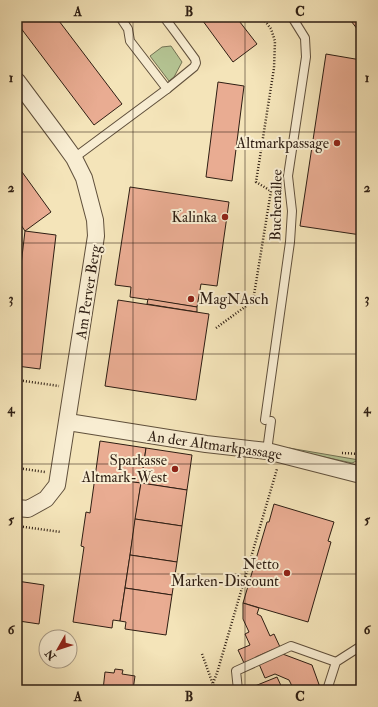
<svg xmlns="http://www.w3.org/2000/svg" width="378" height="707" font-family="'IM FELL Double Pica',serif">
	<rect width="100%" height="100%" fill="#f4e4b9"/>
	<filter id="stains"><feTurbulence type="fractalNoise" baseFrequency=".005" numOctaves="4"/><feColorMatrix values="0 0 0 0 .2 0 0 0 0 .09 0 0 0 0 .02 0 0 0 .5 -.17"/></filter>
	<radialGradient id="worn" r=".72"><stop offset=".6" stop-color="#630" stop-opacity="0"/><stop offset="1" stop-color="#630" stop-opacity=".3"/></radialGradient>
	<g fill="#b5c594" stroke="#727254">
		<polygon points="171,46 182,62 174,77 169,81 150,56 162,47"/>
		<polygon points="289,448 359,460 352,463 288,449"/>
	</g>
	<g fill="#e9ac92" stroke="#2e1e13">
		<polygon points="17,17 56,17 122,104 94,125 17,23"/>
		<polygon points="200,17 236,17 257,44 233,62"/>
		<polygon points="348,17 361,17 361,34"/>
		<polygon points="326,54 361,60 361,235 300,226"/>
		<polygon points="218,82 244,86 232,181 206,177"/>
		<polygon points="17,165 51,212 25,231 17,219"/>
		<polygon points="130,187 229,202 217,286 201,284 197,307 130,297 131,287 115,285"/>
		<polygon points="25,231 56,235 40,369 17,366 17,299"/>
		<polygon points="148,299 197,307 197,312 147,304"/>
		<polygon points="118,300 209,314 196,400 105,386"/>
		<polygon points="100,441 146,448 141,483 95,477"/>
		<polygon points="146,448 192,455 187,490 141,483"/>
		<polygon points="95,477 141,483 120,621 113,620 112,628 73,622 84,547 81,546 86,512 90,513"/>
		<polygon points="141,483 187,490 182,526 135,519"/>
		<polygon points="274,504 334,522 328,541 331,542 308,622 243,603 267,522 269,522"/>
		<polygon points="135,519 182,526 177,562 130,555"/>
		<polygon points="130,555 177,562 172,595 125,588"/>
		<polygon points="17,581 44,585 39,624 19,621 17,636"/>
		<polygon points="125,588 172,595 166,635 125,629 126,622 120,621"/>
		<polygon points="243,603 259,608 257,614 261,616 270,636 274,634 280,647 244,663 238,650 250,645 245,634 249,632 243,619"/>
		<polygon points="272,650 312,665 321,690 291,690 292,686 289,680 275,674 265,678 256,657"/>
		<polygon points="115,669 123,670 122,674 135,676 133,690 103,690 105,672 114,673"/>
		<polygon points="277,677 283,690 250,690 250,688"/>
	</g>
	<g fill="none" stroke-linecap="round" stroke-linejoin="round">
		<defs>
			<g id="lane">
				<polyline points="120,17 128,29 130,41 167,89"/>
				<polyline points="74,158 167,89 194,67 196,63 195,59 176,33 164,17"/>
				<polyline points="265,420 290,242 292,211 288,176 306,57 305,38 292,17"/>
				<polyline points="267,451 271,421"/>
				<polyline points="238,690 236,671 291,646 336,662"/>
				<polyline points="327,690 336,662 361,646"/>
			</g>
			<g id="street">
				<polyline points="17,81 61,140 74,158 84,178 90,201 95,220 96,236 57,485 46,499 28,509 17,508"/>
				<polyline points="68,422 206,444 267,451 361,475"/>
			</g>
		</defs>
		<use href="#lane" stroke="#60503c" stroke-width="10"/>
		<use href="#street" stroke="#60503c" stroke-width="18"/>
		<g stroke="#2e1e13" stroke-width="2.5" stroke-dasharray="1 2" stroke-linecap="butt">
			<polyline points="216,328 253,301 271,191 256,182 274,68 275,41 271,29 262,17"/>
			<polyline points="17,380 59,386"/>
			<polyline points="342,453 361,454"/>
			<polyline points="17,468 45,472"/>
			<polyline points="17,526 61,532"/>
			<polyline points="202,654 215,690"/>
			<polyline points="213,683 217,673 277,469"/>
		</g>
		<use href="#lane" stroke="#f8edd2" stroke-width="8"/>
		<use href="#street" stroke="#f8edd2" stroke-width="16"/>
	</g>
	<path fill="none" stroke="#2e1e13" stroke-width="1" stroke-opacity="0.55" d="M133,17V690M245,17V690M17,132H361M17,243H361M17,354H361M17,464H361M17,574H361"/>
	<g fill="#8f2418" stroke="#f8edd2" stroke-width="1.5">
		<circle cx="337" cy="143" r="4"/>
		<circle cx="225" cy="217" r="4"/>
		<circle cx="191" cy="299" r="4"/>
		<circle cx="175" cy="469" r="4"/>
		<circle cx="287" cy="573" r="4"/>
	</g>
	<g text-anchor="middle" stroke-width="4" stroke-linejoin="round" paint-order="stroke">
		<g font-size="15" fill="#2e1e13" stroke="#f8edd2" text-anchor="end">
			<text x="329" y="148">Altmarkpassage</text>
			<text x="217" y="222">Kalinka</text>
			<text x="199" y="304" text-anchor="start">MagNAsch</text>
			<text x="167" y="465">Sparkasse<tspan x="167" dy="17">Altmark-West</tspan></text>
			<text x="279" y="569">Netto<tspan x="279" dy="17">Marken-Discount</tspan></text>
		</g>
		<g font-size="15" fill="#2e1e13" stroke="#f8edd2">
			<text transform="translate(276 205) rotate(-89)" y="5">Buchenallee</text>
			<text transform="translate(88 292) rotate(-81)" y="5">Am Perver Berg</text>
			<text transform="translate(215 445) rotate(8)" y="5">An der Altmarkpassage</text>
		</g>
	</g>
	<rect width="378" height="707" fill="none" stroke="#f4e4b9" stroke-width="44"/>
	<g transform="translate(58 649) rotate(231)"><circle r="19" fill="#f8edd2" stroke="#a79a86"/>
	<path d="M0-3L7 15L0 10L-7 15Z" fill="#8f2418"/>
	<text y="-6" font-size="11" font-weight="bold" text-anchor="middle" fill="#2e1e13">N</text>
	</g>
	<rect x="22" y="22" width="334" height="663" fill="none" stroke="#2e1e13" stroke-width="1.5"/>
	<g font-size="13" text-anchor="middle" font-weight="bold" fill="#2e1e13">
		<text x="78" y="16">A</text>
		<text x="189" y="16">B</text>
		<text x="300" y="16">C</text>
		<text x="11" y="82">1</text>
		<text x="367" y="82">1</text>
		<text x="11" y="192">2</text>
		<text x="367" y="192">2</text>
		<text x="11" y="303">3</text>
		<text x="367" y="303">3</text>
		<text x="11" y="413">4</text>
		<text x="367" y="413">4</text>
		<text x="11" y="524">5</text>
		<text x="367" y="524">5</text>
		<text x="11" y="634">6</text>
		<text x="367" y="634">6</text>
		<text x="78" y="701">A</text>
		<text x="189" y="701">B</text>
		<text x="300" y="701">C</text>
	</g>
	<rect width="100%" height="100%" filter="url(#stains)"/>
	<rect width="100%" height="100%" fill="url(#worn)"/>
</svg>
